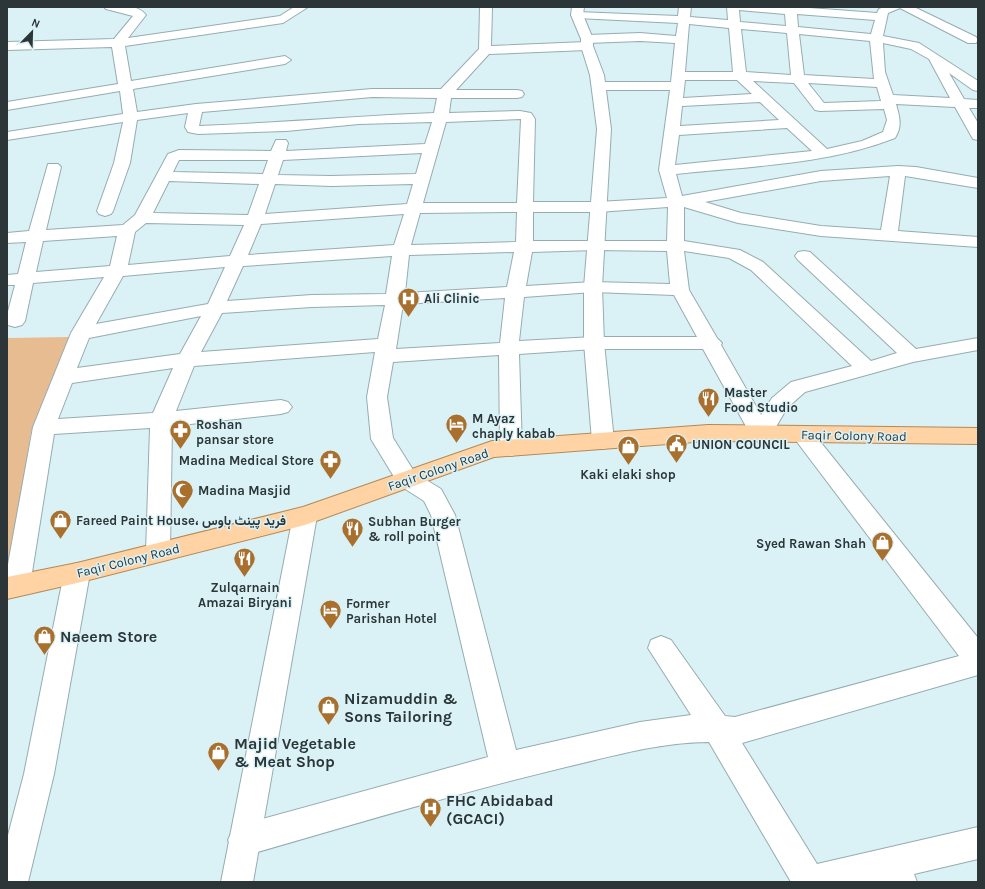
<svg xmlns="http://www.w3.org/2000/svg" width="985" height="889" font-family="Karla,Vazirmatn,sans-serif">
	<rect width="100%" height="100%" fill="#daf2f6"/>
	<polygon fill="#e7bc91" points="70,337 31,432 10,560 7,560 7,338"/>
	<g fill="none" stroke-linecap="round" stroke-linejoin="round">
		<defs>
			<g id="minor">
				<path d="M104,7C117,7 137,3 146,15L128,38L280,16L294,7H308L283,23L125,46L131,81L285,56L291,60L285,64L133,89L137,112L196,104L372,89H441L479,49L480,7H492L491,46L586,42L581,39L587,35L640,33L676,36L678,23L577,18L571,15L577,12L678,16L679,7H691L690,17L728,20L727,7H796L877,13L879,9L884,7H914L976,37L978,40L976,43H968L900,8L888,13L883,36L919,43L978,81V91L973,90L949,73L964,99L978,100V108H969L978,123V140L973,139L955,107L896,104C899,115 903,126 895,138C826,165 749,166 676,174L682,196L821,171L898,166L916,167L978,178V188L905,176L898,231L978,237V247L821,236L738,223L684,207V241L740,250L763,262L871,361L897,353L798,260L795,256L798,252L804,251L810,252L916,349L978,338V350L913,362L805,392L787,408L769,439L761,442L753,439L703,349H594L519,354L522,448L519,454L511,456L503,454L500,448L499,355L393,362L387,397L393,438L415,473L441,489L455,515L516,750L640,722L691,715L648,648L651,640L661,636L671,640L725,716L735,717L959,656L791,434L794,429L802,426L810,429L978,638V675L742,743L817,864L978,827V859L914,874L917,882H791L709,742C661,742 613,756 566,767C458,793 351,825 244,856L233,851L228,840L233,829L244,824L488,757L431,515L424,501L399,485L371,439L367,397L375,352L194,366L176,411L281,400L288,402L292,407L288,412L281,414L172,426L170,552L167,559L158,562L149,559L146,552L150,428L54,434L30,585L26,592L17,596L7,590V570L33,427L71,333L104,277L33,283L25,321L22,325L15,327L8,325L7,315L15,285H7V275L18,274L26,242L7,243V233L29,231L48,164H58L61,167L46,230L123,225L135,215L168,154L179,150L271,151L276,140H286L288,143L286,151L425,144L432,122L359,124L286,131L198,134L188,132L185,127L188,113L137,120L130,163L113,211L111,214L105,216L99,214L97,211L114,163L123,122L7,140V132L123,114L120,91L7,110V102L118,84L112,47L7,50V42L114,39L133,16L106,9ZM739,10L785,14L786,26L740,22ZM797,14L875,20L871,34L798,27ZM689,24L729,28L733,72H685ZM741,29L787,33L791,75L746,72ZM799,34L870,41L874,79L804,75ZM640,41L675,43L671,82H599L594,83L592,86L594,89L599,90H670L659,170L667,198L598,202H533L535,119L531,113L520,111L449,113L451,98H517L522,97L524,94L522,91L517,90H456L489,54L587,50L593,46L588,43ZM883,43L911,49L929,59L950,98L893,95L885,72ZM685,80H737L752,94L683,98ZM753,81L794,83L815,110L820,111L884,109L887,120L883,132L862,141L827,149ZM808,83L877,87L881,101L824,103ZM372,97L437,98L434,113C356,116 278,123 199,126L202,112ZM760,102L779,120L680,126L682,106ZM521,119L517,203H423L446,122ZM787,128L812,151L675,165L679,135ZM422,153L416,174L331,176L278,175L283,160ZM179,160H268L263,174L173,172ZM890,176L881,230L821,226L741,213L705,202L821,181ZM169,181L259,184L248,215L153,213ZM275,184L331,186L413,184L407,204L265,214ZM668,207L667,241H533V212H598ZM517,212L516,242L411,245L420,213ZM404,214L394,245L248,255L261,224ZM146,223L244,225L230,256L128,265L135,232ZM117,236L110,266L36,272L43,241ZM596,250L667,251L670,284L593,282L526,286L532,252ZM684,251L729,258L751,270L852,366L791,382L772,398L761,415L721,345L722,343L717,338L689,290ZM514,252L507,287L405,293L409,255ZM392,256L386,294L312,295L227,301L243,266ZM225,267L208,304L96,324L123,276ZM593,292L674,295L697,337H594L519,341L524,297ZM505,298L500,343L396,349L403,304ZM385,305L378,339L201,352L222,313L312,307ZM201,316L180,354L77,368L89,338ZM173,368L153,413L58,419L72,383Z"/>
				<polygon points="77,563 86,566 90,573 54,774 28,882 7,882 7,839 24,774 64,573 68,566"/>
			</g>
			<g id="secondary">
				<polygon points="572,7 584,7 583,15 593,39 593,46 604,75 611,129 602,287 604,343 614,441 611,447 603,449 595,447 592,441 584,343 584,287 597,129 590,75 581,46 581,39 571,15"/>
				<polygon points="305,507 313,509 317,516 253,882 221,882 293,516 297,509"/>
			</g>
			<polygon id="primary" points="708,425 978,428 978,444 708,441 494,457 305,525 77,583 7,599 7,577 77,563 303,507 492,441"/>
		</defs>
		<use href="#minor" stroke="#96acb0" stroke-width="2"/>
		<use href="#secondary" stroke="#96acb0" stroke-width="2"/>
		<use href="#primary" stroke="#b58956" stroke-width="2"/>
		<use href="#minor" fill="#fff" fill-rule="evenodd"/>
		<use href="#secondary" fill="#fff" fill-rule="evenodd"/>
		<use href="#primary" fill="#ffd3a3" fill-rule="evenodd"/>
	</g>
	<defs>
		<symbol id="hospital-pin" viewBox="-11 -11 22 30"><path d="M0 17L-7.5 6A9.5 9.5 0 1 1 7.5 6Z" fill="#a86f2d" stroke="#daf2f6"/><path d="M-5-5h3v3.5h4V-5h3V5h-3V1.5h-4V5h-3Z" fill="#fff"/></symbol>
		<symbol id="restaurant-pin" viewBox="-11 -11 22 30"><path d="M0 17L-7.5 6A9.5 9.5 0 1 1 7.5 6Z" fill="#a86f2d" stroke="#daf2f6"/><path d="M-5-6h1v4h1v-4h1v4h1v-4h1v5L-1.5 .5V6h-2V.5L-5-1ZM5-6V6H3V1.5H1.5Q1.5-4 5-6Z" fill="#fff"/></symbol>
		<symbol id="hotel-pin" viewBox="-11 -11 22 30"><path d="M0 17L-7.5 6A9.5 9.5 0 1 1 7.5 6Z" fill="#a86f2d" stroke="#daf2f6"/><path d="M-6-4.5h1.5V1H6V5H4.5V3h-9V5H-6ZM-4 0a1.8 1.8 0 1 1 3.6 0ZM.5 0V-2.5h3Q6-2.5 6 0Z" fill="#fff"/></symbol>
		<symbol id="pharmacy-pin" viewBox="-11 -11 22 30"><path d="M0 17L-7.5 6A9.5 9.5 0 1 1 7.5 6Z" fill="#a86f2d" stroke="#daf2f6"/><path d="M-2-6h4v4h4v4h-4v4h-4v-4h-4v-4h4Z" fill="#fff"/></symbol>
		<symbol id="civic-pin" viewBox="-11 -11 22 30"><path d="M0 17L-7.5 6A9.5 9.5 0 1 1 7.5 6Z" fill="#a86f2d" stroke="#daf2f6"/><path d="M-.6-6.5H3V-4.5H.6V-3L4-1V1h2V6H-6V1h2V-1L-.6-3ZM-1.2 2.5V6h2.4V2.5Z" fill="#fff"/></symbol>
		<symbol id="shop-pin" viewBox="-11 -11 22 30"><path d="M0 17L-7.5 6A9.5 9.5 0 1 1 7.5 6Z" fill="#a86f2d" stroke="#daf2f6"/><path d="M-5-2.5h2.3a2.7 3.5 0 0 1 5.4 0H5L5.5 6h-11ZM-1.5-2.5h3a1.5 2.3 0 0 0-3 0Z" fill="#fff"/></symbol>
		<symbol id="mosque-pin" viewBox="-11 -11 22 30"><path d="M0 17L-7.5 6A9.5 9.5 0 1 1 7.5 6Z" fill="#a86f2d" stroke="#daf2f6"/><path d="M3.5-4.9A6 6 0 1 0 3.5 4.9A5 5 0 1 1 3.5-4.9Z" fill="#fff"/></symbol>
	</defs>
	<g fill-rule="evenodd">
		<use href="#hospital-pin" x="396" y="286" width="25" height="34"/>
		<use href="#restaurant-pin" x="696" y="386" width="25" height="34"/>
		<use href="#hotel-pin" x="444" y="412" width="25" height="34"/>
		<use href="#pharmacy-pin" x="168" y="418" width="25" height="34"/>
		<use href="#civic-pin" x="664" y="432" width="25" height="34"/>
		<use href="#shop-pin" x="616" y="434" width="25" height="34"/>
		<use href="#pharmacy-pin" x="318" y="448" width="25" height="34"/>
		<use href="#mosque-pin" x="170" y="478" width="25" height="34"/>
		<use href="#shop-pin" x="48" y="508" width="25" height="34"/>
		<use href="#restaurant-pin" x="340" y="516" width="25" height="34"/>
		<use href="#shop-pin" x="870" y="530" width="25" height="34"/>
		<use href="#restaurant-pin" x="232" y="546" width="25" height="34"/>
		<use href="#hotel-pin" x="318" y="598" width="25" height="34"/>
		<use href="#shop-pin" x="32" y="624" width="25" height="34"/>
		<use href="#shop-pin" x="316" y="694" width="25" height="34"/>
		<use href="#shop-pin" x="206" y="740" width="25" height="34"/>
		<use href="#hospital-pin" x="418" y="796" width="25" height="34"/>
	</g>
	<g text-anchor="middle" stroke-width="3" stroke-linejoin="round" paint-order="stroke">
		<g font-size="13" font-weight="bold" fill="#2c3638" stroke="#daf2f6" text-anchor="start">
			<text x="424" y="303">Ali Clinic</text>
			<text x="724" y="397">Master<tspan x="724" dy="15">Food Studio</tspan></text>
			<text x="472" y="423">M Ayaz<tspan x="472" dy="15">chaply kabab</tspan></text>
			<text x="196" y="429">Roshan<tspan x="196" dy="15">pansar store</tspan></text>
			<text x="692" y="449">UNION COUNCIL</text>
			<text x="314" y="465" text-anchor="end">Madina Medical Store</text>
			<text x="628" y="479" text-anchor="middle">Kaki elaki shop</text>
			<text x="198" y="495">Madina Masjid</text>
			<text x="76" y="525">Fareed Paint House، فرید پینٹ ہاوس</text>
			<text x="368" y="526">Subhan Burger<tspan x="368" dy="15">&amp; roll point</tspan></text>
			<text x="866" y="548" text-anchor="end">Syed Rawan Shah</text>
			<text x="245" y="592" text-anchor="middle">Zulqarnain<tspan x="245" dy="15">Amazai Biryani</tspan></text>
			<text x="346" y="608">Former<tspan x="346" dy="15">Parishan Hotel</tspan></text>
		</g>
		<g font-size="13" fill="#2c3638" stroke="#daf2f6">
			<text transform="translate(854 435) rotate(1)" y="5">Faqir Colony Road</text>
			<text transform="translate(438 469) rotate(-19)" y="5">Faqir Colony Road</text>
			<text transform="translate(128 560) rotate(-14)" y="5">Faqir Colony Road</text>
		</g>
		<g font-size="16" font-weight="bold" fill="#2c3638" stroke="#daf2f6" text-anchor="start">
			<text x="60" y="642">Naeem Store</text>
			<text x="344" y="704">Nizamuddin &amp;<tspan x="344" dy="18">Sons Tailoring</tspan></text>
			<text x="234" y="749">Majid Vegetable<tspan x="234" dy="18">&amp; Meat Shop</tspan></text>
			<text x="446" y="806">FHC Abidabad<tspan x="446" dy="18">(GCACI)</tspan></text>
		</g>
	</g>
	<rect width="985" height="889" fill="none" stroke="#2c3638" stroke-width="16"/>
	<g transform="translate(32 32) rotate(23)" stroke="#daf2f6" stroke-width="3" paint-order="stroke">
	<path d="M0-3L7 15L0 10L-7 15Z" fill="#2c3638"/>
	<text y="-6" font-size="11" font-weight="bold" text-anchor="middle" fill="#2c3638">N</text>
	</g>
</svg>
